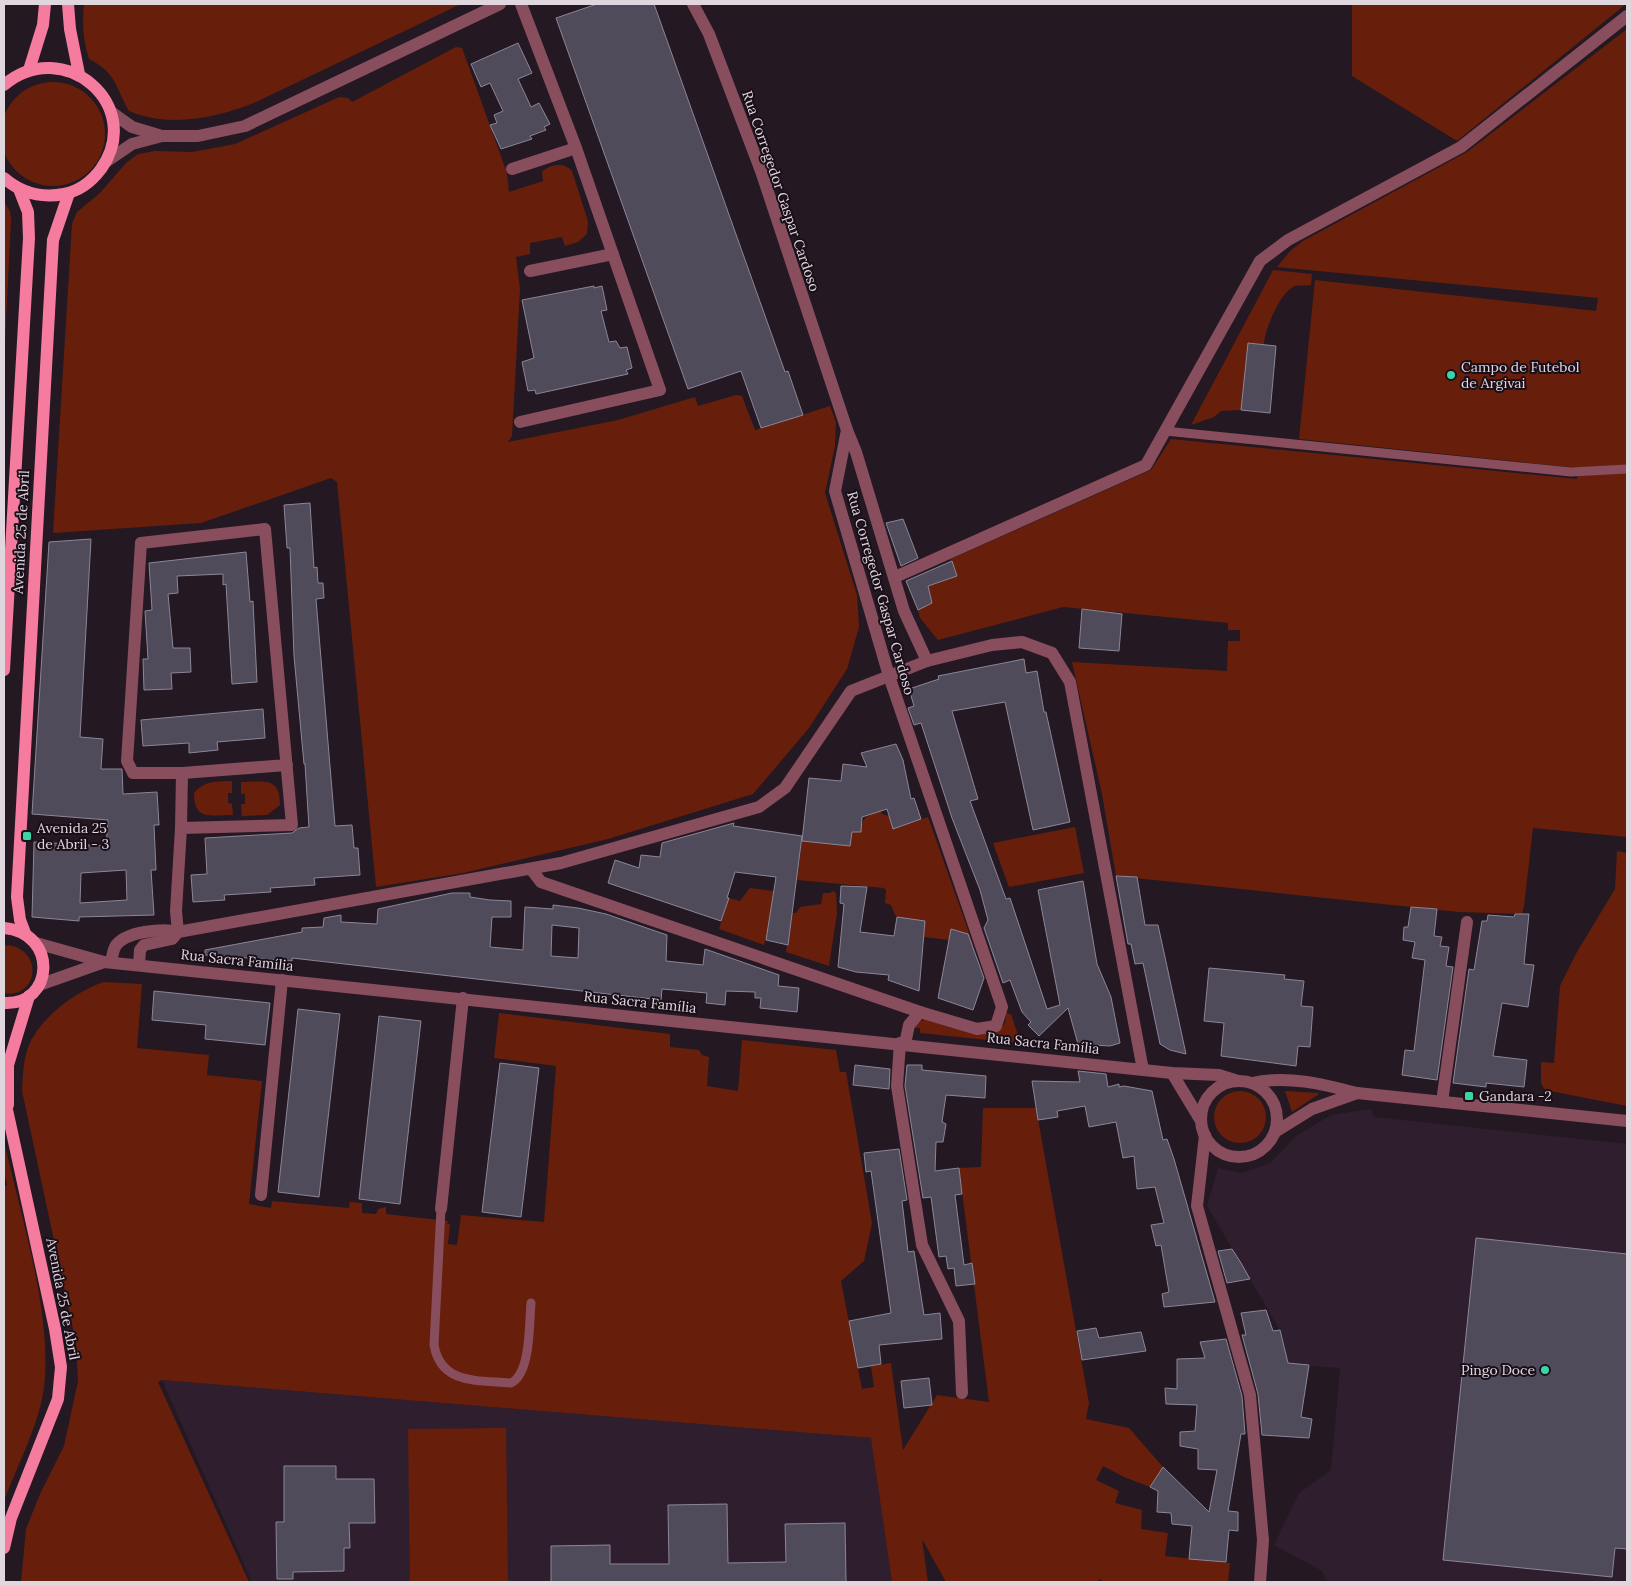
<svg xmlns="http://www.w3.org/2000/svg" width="1631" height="1586" font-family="Lora,serif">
	<rect width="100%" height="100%" fill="#241822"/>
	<g fill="#2f1f2e">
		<polygon points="1371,1109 1374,1117 1627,1144 1627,1582 1327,1582 1322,1571 1274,1545 1299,1493 1331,1470 1340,1368 1288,1364 1280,1330 1207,1206 1218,1168 1242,1173 1270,1163 1296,1136 1331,1115"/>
		<polygon points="162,1380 872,1438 892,1582 252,1582"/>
	</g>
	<g fill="#671f0b">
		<path d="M84,4H461L254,103C216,118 169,128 129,111C115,87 117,73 89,59C83,41 82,23 84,4Z"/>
		<polygon points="1352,4 1626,4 1457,141 1352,76"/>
		<polygon points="1627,29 1627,837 1533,828 1524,906 1522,914 1459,912 1116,876 1102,794 1072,662 1227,671 1228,641 1240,641 1240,630 1228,630 1228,623 1063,607 938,640 920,618 918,610 932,603 928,586 957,576 951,559 1151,470 1171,439 1577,479 1578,468 1299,439 1315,280 1596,311 1598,298 1277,267 1290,251 1303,241 1467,152"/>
		<path d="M456,47L462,48L507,173L509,192L543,181L542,172C550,164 564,162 572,171L588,221L587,234L578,242L565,246L562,237L530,243V254L516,257L520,289L512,436L508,442L618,420L695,397L698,406L736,395L742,396L755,430L830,406L836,422L835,446L825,493L857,595L859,627L847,669L809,728L753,794L608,839L463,873L376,887L337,482L331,478L201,523L53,533L72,224L77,212L100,193L126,163L138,154L155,151L192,152L235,144L339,97L348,98L352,102Z"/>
		<circle cx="53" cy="134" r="52"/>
		<polygon points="4,202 10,211 11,220 4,362"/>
		<path d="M1273,270L1312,274L1311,285C1306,286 1299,285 1295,286C1280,292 1264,331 1264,345L1241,410L1221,411L1214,417L1191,425Z"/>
		<path d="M232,781V793H228V803L232,804L233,815C210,815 194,821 194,793C205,780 216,782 232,781Z"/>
		<path d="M241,782C264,782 280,776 280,805L267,815L242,816L241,804H245V794H241Z"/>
		<path d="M881,811L882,814L889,816L893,829L928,817L973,944L969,950L949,940L924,937L895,915L891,905L885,903L886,890L884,888L797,880L802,841L850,846L852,832H861C862,816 867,815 881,811Z"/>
		<polygon points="1075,827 1084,873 1009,887 993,843"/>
		<polygon points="1617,851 1627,853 1627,1106 1545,1090 1541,1083 1541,1062 1554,1063 1560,986 1577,952 1615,889"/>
		<polygon points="750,888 773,891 769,929 764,945 719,929 729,898 740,901"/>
		<polygon points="833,891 836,893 837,913 829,966 786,952 792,913 796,913 800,907 821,904 823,893 830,893"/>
		<path d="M8,945C45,951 37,999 4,993V946Z"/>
		<path d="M104,982L142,984L137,1048L209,1055L207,1075L262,1081L249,1204L271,1208L272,1201L349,1208L350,1202L362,1203V1213L376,1214L378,1209L386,1207V1214L448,1221L447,1224H450L448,1244L457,1245L461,1215L544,1222L556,1066L494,1058L499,1013L670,1034V1047L699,1050L702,1055L709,1057L707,1086L738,1091L742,1040L836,1050L840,1072H846L872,1223L864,1261L841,1281L862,1389L874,1387L871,1366L891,1363L903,1450L937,1395L989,1402L959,1168L981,1167L983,1108H1036L1089,1403L1086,1419L1129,1428L1163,1467L1150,1487L1124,1477L1103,1466L1096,1480L1119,1491L1115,1503L1142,1510L1141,1529L1168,1533L1165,1556L1230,1563L1228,1582H1104L1099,1579L1098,1582H946L922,1539L928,1582H892L871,1438L162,1380L158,1382L249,1582H21L26,1529L40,1494L64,1446L78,1381L76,1343L22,1091C23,1076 23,1059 29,1045C41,1017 76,991 104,982Z"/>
		<polygon points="1006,1013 1011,1014 1020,1041 1016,1043 920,1033 920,1028 915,1028 917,1023 925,1019 953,1028 1001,1028 1005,1023"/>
		<circle cx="1240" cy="1117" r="26"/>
		<polygon points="1285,1091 1318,1093 1319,1094 1292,1112"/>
		<path d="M4,1141C20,1213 57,1328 42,1399C35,1432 16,1469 4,1501V1187L7,1185L4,1172Z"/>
		<polygon points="506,1428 508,1582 410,1582 408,1429"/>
	</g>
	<g fill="#4f4b5b" stroke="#8b8698" fill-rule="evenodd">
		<polygon points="597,4 654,4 785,372 788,371 803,415 761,428 741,371 688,389 556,18"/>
		<polygon points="518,43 532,73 518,79 531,107 539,103 550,124 544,127 546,130 530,136 532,139 501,149 490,125 497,123 494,115 503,111 490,83 481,87 471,64"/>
		<polygon points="594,286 594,288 602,286 607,310 601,311 609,342 616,341 620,348 627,347 632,368 626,370 628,374 536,394 535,390 528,391 522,362 534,358 522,300"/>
		<polygon points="1248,343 1276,346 1270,413 1241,410"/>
		<polygon points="310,503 314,568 317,567 318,583 323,583 324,598 316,599 335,826 352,825 354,848 358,848 360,875 314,878 315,885 270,888 271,892 224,895 225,900 193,902 191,875 207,874 205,838 292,833 299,828 309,827 305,764 304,764 294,656 290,548 287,548 284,505"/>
		<polygon points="903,519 918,558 901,566 886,523"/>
		<path d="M91,539L80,737L103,739L101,769H122L123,794L157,792L159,825H154L156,870H151L154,915L79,917V921L32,917L34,842L106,846L108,820L32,814L49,542ZM126,870L127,900L80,903L81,873Z"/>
		<polygon points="246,552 250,602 253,601 257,682 232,684 226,584 223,585 223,574 177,576 178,593 168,594 173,648 190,648 191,672 171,673 172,689 144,690 143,659 148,659 145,611 152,610 149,563"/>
		<polygon points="952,561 957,576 928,586 932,603 918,610 906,581"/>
		<polygon points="1082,609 1122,614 1119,651 1079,648"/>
		<polygon points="1024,659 1026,673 1037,671 1044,712 1046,712 1070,822 1033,830 1005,702 952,711 978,799 970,801 1006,899 1010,898 1047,1009 1060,1005 1038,890 1083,881 1097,964 1111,997 1120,1043 1110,1046 1078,1044 1068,1008 1039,1036 1028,1025 1031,1022 1022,1012 1010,980 1003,983 984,928 988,920 980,890 952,818 921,723 914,725 908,708 914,706 909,689 939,679 938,676"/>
		<polygon points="263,709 265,738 217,742 218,750 189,753 189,743 143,746 141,720"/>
		<polygon points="896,744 903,760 911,799 914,798 921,819 893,829 887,809 862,817 861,832 852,832 850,846 802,841 809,778 841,781 843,764 867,767 861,753"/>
		<polygon points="734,823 733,826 802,836 788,945 766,940 776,877 735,872 727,898 729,898 721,921 608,883 615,860 639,868 641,855 660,857 662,843"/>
		<polygon points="1116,876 1137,877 1145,925 1158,925 1186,1054 1170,1050 1160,1044 1143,963 1135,964 1131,944 1128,944"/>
		<polygon points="841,886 867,887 860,932 894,936 897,917 925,921 919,991 888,980 889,975 856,972 838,967 844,904 840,903"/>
		<path d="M452,893H470V897L490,900L511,901V917H492L490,947L523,950L525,907L553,909V905L578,908L606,914L667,935L666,961L703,965L705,949L779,975L778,986L799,988L797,1012L760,1008L761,998H755V992L726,991L725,1005L706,1003L707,993L662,989L661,1000L292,958V961L205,955V950L302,932V928L323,927L324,918L341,915V922L377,924L378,909ZM552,925L579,928L578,958L551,956Z"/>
		<polygon points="1411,907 1437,909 1434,936 1442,937 1440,946 1449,947 1446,966 1453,967 1437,1080 1402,1075 1405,1050 1414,1051 1425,960 1412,958 1415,942 1403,940 1404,927 1408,927"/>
		<polygon points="1515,914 1529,914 1524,964 1534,965 1528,1007 1502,1003 1493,1056 1527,1060 1524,1087 1486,1083 1486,1087 1453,1083 1469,969 1474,970 1482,921 1487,921 1488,915 1514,917"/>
		<polygon points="951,929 968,934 984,978 973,1010 938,998"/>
		<polygon points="1209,968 1285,975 1284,979 1304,981 1301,1006 1313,1007 1310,1047 1298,1046 1296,1066 1221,1056 1224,1023 1204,1021"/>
		<polygon points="154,991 270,1003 265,1045 205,1039 206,1025 152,1020"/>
		<polygon points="298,1009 340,1014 319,1197 278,1192"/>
		<polygon points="379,1016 421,1021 400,1204 359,1199"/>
		<polygon points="500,1063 539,1068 521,1217 482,1212"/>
		<polygon points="855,1065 890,1069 889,1089 853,1085"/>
		<polygon points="907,1065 922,1065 922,1070 986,1076 985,1098 946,1095 942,1122 946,1124 943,1142 936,1142 935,1171 959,1168 962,1194 955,1195 964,1265 972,1263 975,1284 956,1286 954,1268 948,1269 946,1256 939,1257 931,1197 923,1198 905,1086"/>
		<polygon points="1078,1071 1106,1074 1108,1087 1119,1084 1119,1087 1124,1086 1152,1091 1163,1140 1167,1139 1174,1159 1215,1302 1164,1307 1162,1294 1169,1292 1161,1245 1156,1246 1151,1225 1164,1223 1155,1187 1137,1189 1134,1156 1123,1158 1116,1122 1089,1127 1085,1106 1057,1111 1058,1117 1038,1120 1032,1081 1080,1082"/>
		<polygon points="899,1149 907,1200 902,1201 908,1252 914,1251 924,1315 940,1313 942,1339 879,1345 881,1364 858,1368 849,1321 891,1313 871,1171 866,1172 864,1153"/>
		<polygon points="1476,1238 1627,1254 1627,1549 1615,1548 1612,1577 1443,1560"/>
		<polygon points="1232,1249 1241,1263 1250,1279 1227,1283 1218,1251"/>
		<polygon points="1266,1310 1273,1331 1280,1330 1288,1363 1309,1365 1301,1417 1312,1419 1309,1438 1262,1435 1258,1394 1242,1335 1246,1335 1241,1313"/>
		<polygon points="1096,1328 1099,1338 1141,1332 1146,1351 1082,1360 1077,1331"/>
		<polygon points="1226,1339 1242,1396 1245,1434 1241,1434 1228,1511 1238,1512 1238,1531 1229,1530 1226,1562 1189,1559 1192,1526 1172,1524 1171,1513 1157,1512 1158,1491 1150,1487 1163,1467 1209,1512 1217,1470 1198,1469 1198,1449 1180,1446 1180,1432 1195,1431 1197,1405 1166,1404 1165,1388 1177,1389 1177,1359 1205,1358 1200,1342"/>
		<polygon points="929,1378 932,1405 904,1408 901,1381"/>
		<polygon points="284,1466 336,1466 336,1479 374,1479 375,1523 349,1523 350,1548 344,1548 344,1571 293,1572 293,1579 277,1579 276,1522 284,1522"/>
		<polygon points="727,1504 728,1563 786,1562 785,1524 845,1523 846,1582 551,1582 551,1546 610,1545 610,1564 669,1564 668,1505"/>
	</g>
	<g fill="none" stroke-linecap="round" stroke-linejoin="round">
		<g stroke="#884e5d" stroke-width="9">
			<polyline points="1165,431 1571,472 1627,469"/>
			<path d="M441,1209L434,1345C441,1385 478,1380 511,1383C531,1373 529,1324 531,1303"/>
		</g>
		<g stroke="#884e5d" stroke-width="12">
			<polyline points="693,4 709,34 761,171 847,430 835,491 889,676 1002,1007 996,1026 977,1029 920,1012 909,1025 905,1044"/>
			<polyline points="512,169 576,148"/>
			<polyline points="530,271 613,254"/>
			<polyline points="520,422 660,390 576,148 521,4"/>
			<polyline points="847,430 856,452 904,611 927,661"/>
			<polyline points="895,577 1146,465 1260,261 1288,240 1461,147 1627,16"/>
			<polyline points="181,828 182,773"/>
			<polyline points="531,869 541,882 920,1012"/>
			<polyline points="178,932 176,911 181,828 292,825 265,529 141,543 127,761 133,773 182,773 287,765"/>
			<path d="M111,962C112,958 113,951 115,947C124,931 164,928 178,932L561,863L759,807L785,788L851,691L927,661L992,645L1022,642L1052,653L1070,682L1143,1070"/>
			<polyline points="139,965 140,950 144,945 172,939 178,932"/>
			<polyline points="900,1043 897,1086 922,1245 959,1321 962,1393"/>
			<polyline points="1442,1102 1467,922"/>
			<polyline points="1205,1135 1197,1206 1250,1395 1263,1540 1260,1582"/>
			<polyline points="261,1195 282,980"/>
			<polyline points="441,1209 463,998"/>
		</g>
		<g stroke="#884e5d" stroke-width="12">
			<polyline points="111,112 132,127 162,136 198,136 245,126 500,4"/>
			<polyline points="107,161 132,144 162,136"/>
			<polyline points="36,943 104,962 1172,1073 1219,1075 1238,1081"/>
			<polyline points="39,985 104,962"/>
			<polyline points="1172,1073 1201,1121"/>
			<circle cx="1239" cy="1119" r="38"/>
			<path d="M1252,1083C1287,1075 1323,1084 1357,1093L1627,1121"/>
			<polyline points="1275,1132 1312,1109 1357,1093"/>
		</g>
		<g stroke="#f57c9e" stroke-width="12">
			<polyline points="68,4 70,29 79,74"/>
			<polyline points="29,70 43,25 45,4"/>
			<path d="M4,85C63,35 146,105 101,169C92,181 79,191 64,194C42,198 21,193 4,178"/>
			<polyline points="4,670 29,238 28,212 19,189"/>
			<path d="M4,928C59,933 54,1006 4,1003"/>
			<polyline points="25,933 20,920 17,897 53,240 69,193"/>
			<polyline points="4,1096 55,1329 61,1367 58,1399 11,1518 4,1548"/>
			<polyline points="8,1105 8,1065 29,996"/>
		</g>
	</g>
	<g fill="#3bd4a4" stroke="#1a0f19" stroke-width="2">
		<circle cx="1451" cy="375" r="5"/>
		<rect x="22" y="831" width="10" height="10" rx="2.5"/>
		<rect x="1464" y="1091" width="10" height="10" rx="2.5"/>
		<circle cx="1545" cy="1370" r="5"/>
	</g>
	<g text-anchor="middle" stroke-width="4" stroke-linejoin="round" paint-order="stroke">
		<g font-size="14" fill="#e0d7de" stroke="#1a0f19">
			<text transform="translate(781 191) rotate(71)" y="5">Rua Corregedor Gaspar Cardoso</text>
			<text transform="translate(21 532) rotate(-87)" y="5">Avenida 25 de Abril</text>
			<text transform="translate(881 593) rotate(74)" y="5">Rua Corregedor Gaspar Cardoso</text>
			<text transform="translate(237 960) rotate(6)" y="5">Rua Sacra Família</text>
			<text transform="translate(640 1002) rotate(6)" y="5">Rua Sacra Família</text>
			<text transform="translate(1043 1043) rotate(6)" y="5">Rua Sacra Família</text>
			<text transform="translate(63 1299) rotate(79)" y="5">Avenida 25 de Abril</text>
		</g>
		<g font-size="14" fill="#e0d7de" stroke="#1a0f19" text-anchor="start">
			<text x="1461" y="372">Campo de Futebol<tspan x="1461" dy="16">de Argivai</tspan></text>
			<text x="37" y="833">Avenida 25<tspan x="37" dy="16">de Abril - 3</tspan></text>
			<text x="1479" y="1101">Gandara -2</text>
			<text x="1535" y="1375" text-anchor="end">Pingo Doce</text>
		</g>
	</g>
	<rect width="1631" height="1586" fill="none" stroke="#e0d7de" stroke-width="10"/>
</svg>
